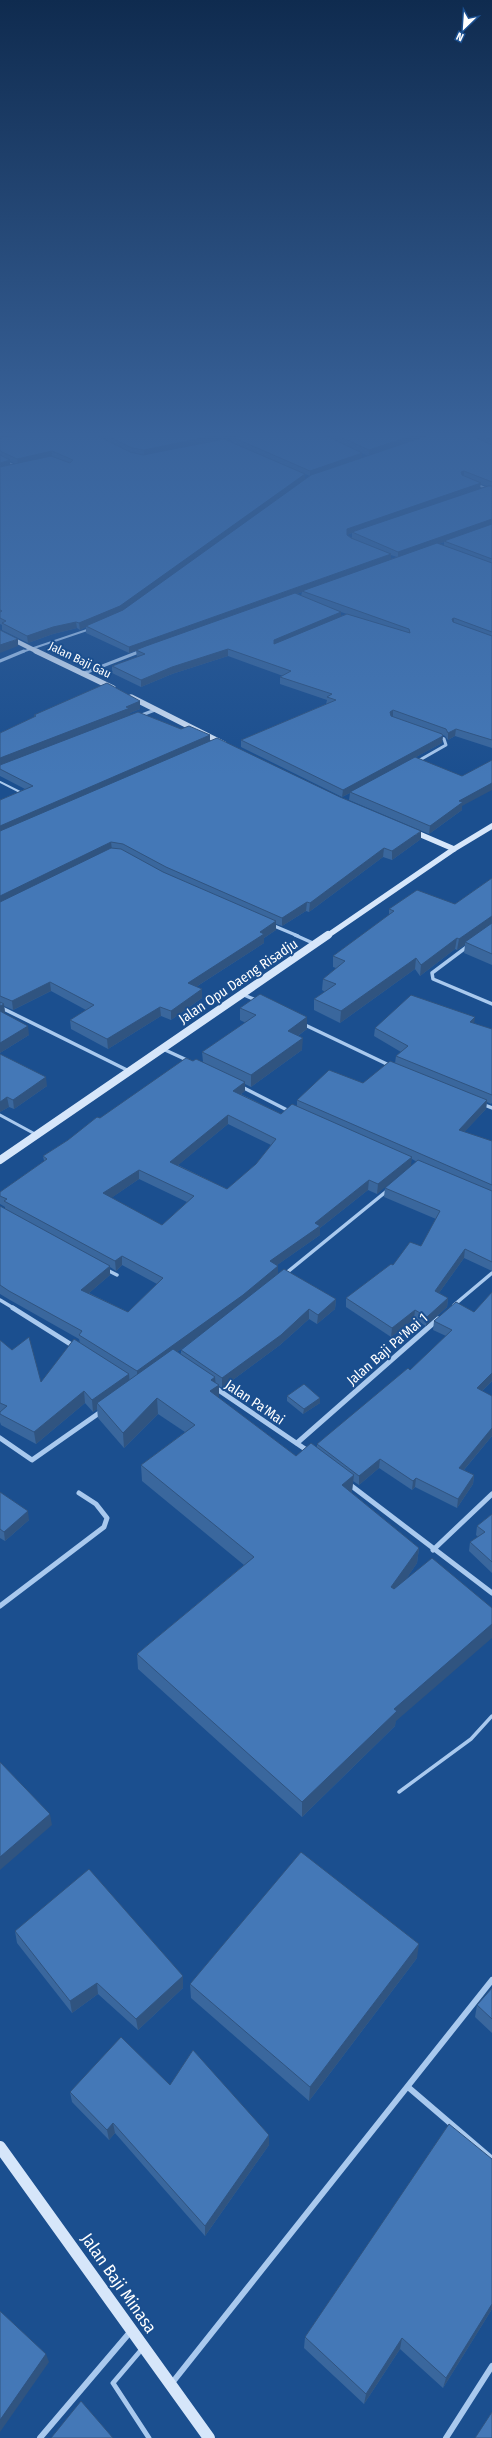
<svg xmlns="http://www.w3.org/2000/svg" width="492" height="2438" font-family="'Fira Sans Condensed',sans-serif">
	<rect width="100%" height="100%" fill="#1b4f8f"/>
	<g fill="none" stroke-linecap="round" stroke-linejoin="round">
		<polyline stroke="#a9c9ee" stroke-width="1.5" points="0,459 16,466"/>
		<polyline stroke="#a9c9ee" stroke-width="2" points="0,782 20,792"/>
		<polyline stroke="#a9c9ee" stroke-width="3" points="0,1115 35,1134"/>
		<polyline stroke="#a9c9ee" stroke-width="3.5" points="399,1792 471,1739 492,1716"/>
		<polyline stroke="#a9c9ee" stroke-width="5" points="142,2349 113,2383 149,2438"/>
		<g stroke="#a9c9ee" stroke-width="2">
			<polyline points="476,484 492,491"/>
			<polyline points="22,652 90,629"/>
			<polyline points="139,652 141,651"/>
		</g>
		<g stroke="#a9c9ee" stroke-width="3">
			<polyline points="0,661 24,651"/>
			<polyline points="82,674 141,651"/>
			<polyline points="139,716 155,710"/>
			<polyline points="418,761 446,745 444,739 439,737"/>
			<polyline points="272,925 298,936"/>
		</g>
		<g stroke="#a9c9ee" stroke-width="3.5">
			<polyline points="295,935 315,944"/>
			<polyline points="468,946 432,973 433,979 492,1004"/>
			<polyline points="244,995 258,1001"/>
			<polyline points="0,1007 129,1071"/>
			<polyline points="303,1024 391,1066"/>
			<polyline points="163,1049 189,1061"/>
			<polyline points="242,1087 291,1112"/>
			<polyline points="482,1104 492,1108"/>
			<polyline points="105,1269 117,1275"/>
			<polyline points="285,1274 388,1190"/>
			<polyline points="0,1300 15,1309"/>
			<polyline points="454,1305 492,1273"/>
		</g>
		<g stroke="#a9c9ee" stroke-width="5">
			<polyline points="13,1308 75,1347"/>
			<polyline points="214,1387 308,1451"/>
			<polyline points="0,1438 32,1460 102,1411"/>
			<polyline points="297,1443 438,1319"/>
			<polyline points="349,1484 492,1593"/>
			<polyline points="433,1550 492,1494"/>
			<polyline points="0,1606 104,1527 107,1518 96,1504 79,1493"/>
		</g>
		<g stroke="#a9c9ee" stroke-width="6">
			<polyline points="408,2087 492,2159"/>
			<polyline points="172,2383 492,1980"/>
			<polyline points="40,2438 131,2331"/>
			<polyline points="446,2438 492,2366"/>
		</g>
		<polyline stroke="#d6e6fa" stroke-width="4.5" points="0,633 38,652"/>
		<g stroke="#d6e6fa" stroke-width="5.5">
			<polyline points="36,651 113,688"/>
			<polyline points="131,697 224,744"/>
			<polyline points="412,831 454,849"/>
			<polyline points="327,936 454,849 492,826"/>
		</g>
		<polyline stroke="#d6e6fa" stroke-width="8" points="0,1160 328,935"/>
		<polyline stroke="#d6e6fa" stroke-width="12" points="0,2147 209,2438"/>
	</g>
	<g fill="#3a679d" fill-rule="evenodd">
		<path d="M0,434H492V748L455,736L448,740L445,736L443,735L442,743L416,757L462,806V810L429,834L349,800L350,793L342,797L241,747V740L326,704L327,700L280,684V677L283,676L228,656L172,674L141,687L112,673V666L137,657L136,651L129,653L86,633V627L80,630L77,628L53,634L28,643L2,630V625L0,624ZM216,436L224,439L216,440ZM232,438V442L225,439ZM362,453L368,456L362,458ZM10,461L16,464L10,465ZM305,474L310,476L235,530L305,480ZM480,484L487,486L480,488ZM352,533V538L347,535ZM444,542V546L438,544ZM391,555L397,557L391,559ZM302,592L301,596L297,594ZM341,612L347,614L341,616Z"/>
		<polygon points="140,701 140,709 130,713 130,715 181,729 210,735 210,741 421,839 392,860 383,857 309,912 306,911 282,926 276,924 276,930 264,938 264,943 196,987 202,989 202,998 171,1020 161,1016 108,1049 71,1029 70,1020 86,1010 51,991 13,1010 4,1006 5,1013 4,1014 29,1035 0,1053 0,800 25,789 0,776 0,733 34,717 34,715"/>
		<polygon points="492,878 492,965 464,953 465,945 457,950 455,949 420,976 415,969 340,1023 314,1010 314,999 325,992 322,990 323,979 336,968 333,967 333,956 389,915 389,909 455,904"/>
		<path d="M240,1008L307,1029L298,1036L302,1050L251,1087L245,1084V1091L241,1094L281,1114L297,1106V1100L363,1083L395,1063L396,1056L401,1052L374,1036L375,1028L474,1024L492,1029V1103L491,1104L487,1102L486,1109L464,1132L492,1141V1271L464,1258L439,1293L448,1298L447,1307L426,1326L414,1319L391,1337L346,1307V1298L421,1246L436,1219L384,1197L385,1188L417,1162L412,1159L377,1194L368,1190L320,1228V1235L277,1265L278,1274L336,1299L335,1309L317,1324L309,1319L280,1345L222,1388L219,1386V1398L296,1456L317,1447V1444L410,1370L446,1336L433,1330L434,1321L474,1312L492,1292V1381L482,1391L492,1396V1436L464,1470L474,1475L473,1484L457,1508L415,1487L412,1490L379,1468L359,1485L353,1481L352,1491L351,1492L419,1548L417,1563L406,1579L395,1726L302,1817L138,1669L137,1654L244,1565L142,1481L141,1465L185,1432L158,1414L124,1448L98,1418L97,1409L93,1412L85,1403L36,1444L1,1425L0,1422V1340L41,1382L80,1343L79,1339L10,1300L0,1294V1206L5,1209V1207L0,1204V1192L44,1161L43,1156L68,1140L100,1118L193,1061L203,1062L202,1052L246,1023L240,1020ZM228,1124L271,1145L256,1164L227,1189L178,1165ZM139,1179L187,1202L162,1225L111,1198ZM122,1265L157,1284L128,1312L89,1293L110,1275V1267L116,1271ZM192,1341L181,1350V1354L177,1352Z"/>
		<polygon points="0,1054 47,1086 14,1109 9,1107 0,1112"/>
		<polygon points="287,1396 320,1403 303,1414 287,1401"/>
		<polygon points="0,1492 29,1520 5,1541 0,1538"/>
		<polygon points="492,1514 492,1573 469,1551 470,1542 478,1537 476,1535 477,1526"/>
		<polygon points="15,1931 183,1988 138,2030 98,1994 72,2013 17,1943"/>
		<polygon points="417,1958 309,2101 191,1998 190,1984"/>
		<polygon points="492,1988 492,2033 475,2017 477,2005"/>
		<polygon points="170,2085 269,2145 205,2236 115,2133 109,2140 72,2102 70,2092"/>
		<polygon points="492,2309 443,2388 400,2349 364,2404 304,2348 305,2337"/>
	</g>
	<g fill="#305480">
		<polygon points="3,434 30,434 0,440 0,435"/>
		<polygon points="224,434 251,434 224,439"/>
		<polygon points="417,434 433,434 369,456 369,450"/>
		<polygon points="216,435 216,441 144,455 144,450"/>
		<polygon points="52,451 52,457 18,464 17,459"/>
		<polygon points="362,453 362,458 310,476 310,471"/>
		<polygon points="10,460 10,466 0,469 0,463"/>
		<polygon points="464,471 464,477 461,478 461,472"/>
		<polygon points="305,474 305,480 121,613 86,626 86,627 80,630 79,623"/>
		<polygon points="481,483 480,489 352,532 352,533 347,535 347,529"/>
		<polygon points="492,519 492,525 444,541 444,542 398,558 398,552"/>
		<polygon points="391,554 391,560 302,591 302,592 129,653 129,647"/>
		<polygon points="341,612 341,618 274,647 274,640"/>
		<polygon points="454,618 454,625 452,619"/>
		<polygon points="76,622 77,628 53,634 28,643 27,636 53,627"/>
		<polygon points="18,639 18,646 0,653 0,645"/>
		<polygon points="228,649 228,656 172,674 141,687 141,680 172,667"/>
		<polygon points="140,701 140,709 130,713 130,716 0,767 0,758"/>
		<polygon points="393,710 393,717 389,719 390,712"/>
		<polygon points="456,729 455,736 448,740 448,733"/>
		<polygon points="210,735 210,743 0,835 0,826"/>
		<polygon points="443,736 442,743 351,792 350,792 350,793 342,797 343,790"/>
		<polygon points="492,783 492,790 462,806 462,810 429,834 430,826 459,801"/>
		<polygon points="421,831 421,839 392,860 392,851"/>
		<polygon points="111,842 112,850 0,905 0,896"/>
		<polygon points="384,848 383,857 309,912 310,903"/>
		<polygon points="307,902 306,911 282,926 282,918"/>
		<polygon points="492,916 492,926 465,942 465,945 457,950 459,939"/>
		<polygon points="276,921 276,930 264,938 264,943 188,992 188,983 260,932"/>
		<polygon points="457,938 455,949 420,976 421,965"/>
		<polygon points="416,958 415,969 340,1023 341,1011"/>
		<polygon points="50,982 51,991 13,1010 12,1001"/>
		<polygon points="202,989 202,998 171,1020 171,1011"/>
		<polygon points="4,1004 5,1013 0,1016 0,1006"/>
		<polygon points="160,1007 161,1016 108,1049 107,1039"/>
		<polygon points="307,1017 307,1029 288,1043 288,1031"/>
		<polygon points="475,1017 474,1025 470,1022"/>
		<polygon points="28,1026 29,1035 0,1053 0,1043"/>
		<polygon points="303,1038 302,1050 251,1087 251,1075"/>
		<polygon points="46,1077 47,1086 14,1109 13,1100"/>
		<polygon points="245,1082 245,1091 233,1100 233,1091"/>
		<polygon points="7,1097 9,1107 0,1112 0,1102"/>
		<polygon points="487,1100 486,1109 458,1139 459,1130"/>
		<polygon points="228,1115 228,1124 171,1171 170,1162"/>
		<polygon points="412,1157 411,1166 377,1194 378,1184"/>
		<polygon points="139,1170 139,1179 104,1203 103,1193"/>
		<polygon points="369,1180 368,1190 320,1228 320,1235 270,1270 270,1261 315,1223"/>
		<polygon points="465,1249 464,1258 434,1300 435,1291"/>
		<polygon points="122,1256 122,1265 116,1271 115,1261"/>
		<polygon points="110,1266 110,1275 82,1299 81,1290"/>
		<polygon points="278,1266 278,1275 243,1304 137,1381 137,1371"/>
		<polygon points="448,1298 447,1307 426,1326 427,1317"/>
		<polygon points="336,1299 335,1309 317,1324 318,1315"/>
		<polygon points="309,1309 309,1319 280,1345 222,1388 222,1378"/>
		<polygon points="415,1310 414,1319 391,1337 392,1328"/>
		<polygon points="492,1373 492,1381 476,1397 477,1388"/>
		<polygon points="129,1374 130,1386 97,1403 97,1409 93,1412 92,1400"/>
		<polygon points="215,1377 216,1387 219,1385 219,1401 210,1391 211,1380"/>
		<polygon points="84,1391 85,1403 36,1444 34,1432"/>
		<polygon points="157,1398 158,1414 124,1448 123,1433"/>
		<polygon points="320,1398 320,1403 303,1414 304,1409"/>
		<polygon points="492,1428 492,1436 458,1477 459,1468"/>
		<polygon points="380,1459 379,1468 359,1485 359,1476"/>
		<polygon points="354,1475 352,1491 341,1500 342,1485"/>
		<polygon points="474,1475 473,1484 457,1508 458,1499"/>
		<polygon points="416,1478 415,1487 412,1490 413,1481"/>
		<polygon points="28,1511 29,1520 5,1541 4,1532"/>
		<polygon points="419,1548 417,1563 390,1603 391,1587"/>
		<polygon points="492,1624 492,1638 396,1721 395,1726 302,1817 302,1802 394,1709"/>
		<polygon points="50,1814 52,1825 0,1870 0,1857"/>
		<polygon points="419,1944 417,1958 309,2101 310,2087"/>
		<polygon points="183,1976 183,1988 138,2030 136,2019"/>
		<polygon points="97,1983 98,1994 72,2013 70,2001"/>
		<polygon points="113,2123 115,2133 109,2140 107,2130"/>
		<polygon points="269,2135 269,2145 205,2236 205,2226"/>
		<polygon points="492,2304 492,2309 443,2388 446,2378"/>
		<polygon points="402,2338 400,2349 364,2404 366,2394"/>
		<polygon points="46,2354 49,2362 0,2432 0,2420"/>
	</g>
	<g fill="#4478b7" stroke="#305480" fill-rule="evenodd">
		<polygon points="24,434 94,434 130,452 143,455 224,439 305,474 120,606 79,623 76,622 53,627 27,636 2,623 6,621 0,618 0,612 2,611 0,610 0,467 51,456 70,463 73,460 52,451 17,459 0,451 0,438"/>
		<polygon points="103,434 213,434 216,435 144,450 132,448"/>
		<polygon points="248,434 323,434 362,453 310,471 232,437"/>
		<polygon points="334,434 417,434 369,450"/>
		<polygon points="432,434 468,434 492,445 492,482 464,471 461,472 462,475 481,483 347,529 347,535 351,538 391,554 129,647 86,626 123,610 311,475"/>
		<polygon points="478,434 492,434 492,440"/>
		<polygon points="0,455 10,460 0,463"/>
		<polygon points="488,486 492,486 492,519 398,552 352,532"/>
		<polygon points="492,524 492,559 444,541"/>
		<polygon points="437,543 492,563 492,632 454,618 452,619 453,622 492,636 492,740 456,729 448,733 446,729 393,710 390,712 391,716 442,734 443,736 343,790 241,740 336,700 327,697 332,694 280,677 291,671 228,649 172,667 141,680 112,666 145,654 136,650 146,646 295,593 341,612 274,640 274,644 347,614 410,633 409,629 302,591"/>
		<polygon points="0,630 18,639 0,645"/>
		<polygon points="107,683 140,701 126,707 130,708 0,758 0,733 36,716 34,715"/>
		<polygon points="138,712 181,729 189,726 210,735 0,826 0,800 33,786 0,769 0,765"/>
		<polygon points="217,738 340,797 421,831 392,851 384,848 310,903 307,902 282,918 166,867 123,844 111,842 0,896 0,831"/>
		<polygon points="415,757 462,776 492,760 492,783 459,801 463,802 430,826 350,792"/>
		<polygon points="111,848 121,849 163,872 276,921 260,932 264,934 188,983 202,989 171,1011 160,1007 107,1039 70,1020 94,1005 50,982 12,1001 0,996 0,902"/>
		<polygon points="492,878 492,916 459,939 457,938 421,965 416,958 341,1011 314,999 336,984 323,979 345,961 333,956 394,911 389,909 417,890 455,904"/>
		<polygon points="492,923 492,954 465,942"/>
		<polygon points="260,994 307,1017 288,1031 303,1038 251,1075 202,1052 256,1015 240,1008"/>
		<polygon points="411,995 475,1017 470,1022 492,1029 492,1095 396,1056 408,1046 375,1028"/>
		<polygon points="0,1002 4,1004 0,1006"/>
		<polygon points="0,1011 28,1026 0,1043"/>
		<polygon points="0,1054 46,1077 13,1100 7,1097 0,1102"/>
		<path d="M186,1058L193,1061L196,1059L245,1082L233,1091L281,1114L292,1104L412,1157L378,1184L369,1180L315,1223L320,1226L270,1261L278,1266L243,1295L137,1371L79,1335L82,1331L9,1291L0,1285V1206L110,1266L81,1290L128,1312L163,1278L122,1256L115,1261L4,1201L7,1199L0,1196V1192L47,1159L43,1156L68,1140L97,1117L100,1118ZM228,1115L276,1139L256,1164L227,1189L170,1162ZM139,1170L194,1196L162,1225L103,1193Z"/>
		<polygon points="390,1061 487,1100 459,1130 492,1141 492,1185 297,1100 329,1070 363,1083"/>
		<polygon points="418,1160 492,1191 492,1262 465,1249 435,1291 448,1298 427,1317 415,1310 392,1328 346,1298 391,1264 393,1265 410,1242 421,1246 440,1211 385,1188"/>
		<polygon points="284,1269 336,1299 318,1315 309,1309 281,1335 222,1378 181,1350"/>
		<polygon points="492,1292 492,1373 477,1388 492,1396 492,1428 459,1468 474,1475 458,1499 416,1478 413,1481 380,1459 359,1476 317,1444 408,1368 410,1370 452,1330 434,1321 456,1302 474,1312"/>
		<polygon points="29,1337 41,1382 74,1339 129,1374 92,1400 84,1391 34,1432 0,1414 0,1412 7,1406 0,1403 0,1340 12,1350"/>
		<polygon points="173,1349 215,1377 211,1380 219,1385 210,1391 296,1456 311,1443 354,1475 342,1485 419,1548 391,1587 394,1589 432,1558 492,1608 492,1624 394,1709 397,1711 302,1802 137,1654 254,1557 141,1465 195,1425 157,1398 123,1433 97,1403"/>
		<polygon points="304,1384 320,1398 304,1409 287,1396"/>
		<polygon points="0,1492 28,1511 4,1532 0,1529"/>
		<polygon points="492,1514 492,1562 470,1542 485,1532 477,1526"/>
		<polygon points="0,1762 50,1814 0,1857"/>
		<polygon points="301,1852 419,1944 310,2087 190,1984"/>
		<polygon points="89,1869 183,1976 136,2019 97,1983 70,2001 15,1931"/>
		<polygon points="492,1988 492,2019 477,2005"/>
		<polygon points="121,2037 170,2085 193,2050 269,2135 205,2226 113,2123 107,2130 70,2092"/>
		<polygon points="449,2124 492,2159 492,2304 446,2378 402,2338 366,2394 305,2337"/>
		<polygon points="0,2311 46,2354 0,2420"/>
		<polygon points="81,2401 113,2438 51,2438"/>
		<polygon points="492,2412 492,2438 475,2438"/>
	</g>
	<linearGradient id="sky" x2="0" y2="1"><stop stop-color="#0f2b4f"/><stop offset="0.56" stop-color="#39639b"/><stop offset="1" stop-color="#39639b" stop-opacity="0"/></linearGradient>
	<rect width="492" height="775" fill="url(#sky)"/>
	<g text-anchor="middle" stroke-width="4" stroke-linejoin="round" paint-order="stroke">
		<g font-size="12" fill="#fff" stroke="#1b4f8f">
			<text transform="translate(80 660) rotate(26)" y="4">Jalan Baji Gau</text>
		</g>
		<g font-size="14" fill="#fff" stroke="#1b4f8f">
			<text transform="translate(238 981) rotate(-34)" y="5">Jalan Opu Daeng Risadju</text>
			<text transform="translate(387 1349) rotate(-41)" y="5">Jalan Baji Pa'Mai 1</text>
			<text transform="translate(255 1402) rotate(34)" y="5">Jalan Pa'Mai</text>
		</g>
		<g font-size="17" fill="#fff" stroke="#1b4f8f">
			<text transform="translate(119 2283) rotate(55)" y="6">Jalan Baji Minasa</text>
		</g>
	</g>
	<g transform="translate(464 28) rotate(205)" stroke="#1b4f8f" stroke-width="3" paint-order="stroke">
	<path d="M0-3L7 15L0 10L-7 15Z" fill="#ffffff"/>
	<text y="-6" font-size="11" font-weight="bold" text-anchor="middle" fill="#ffffff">N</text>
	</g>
</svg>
